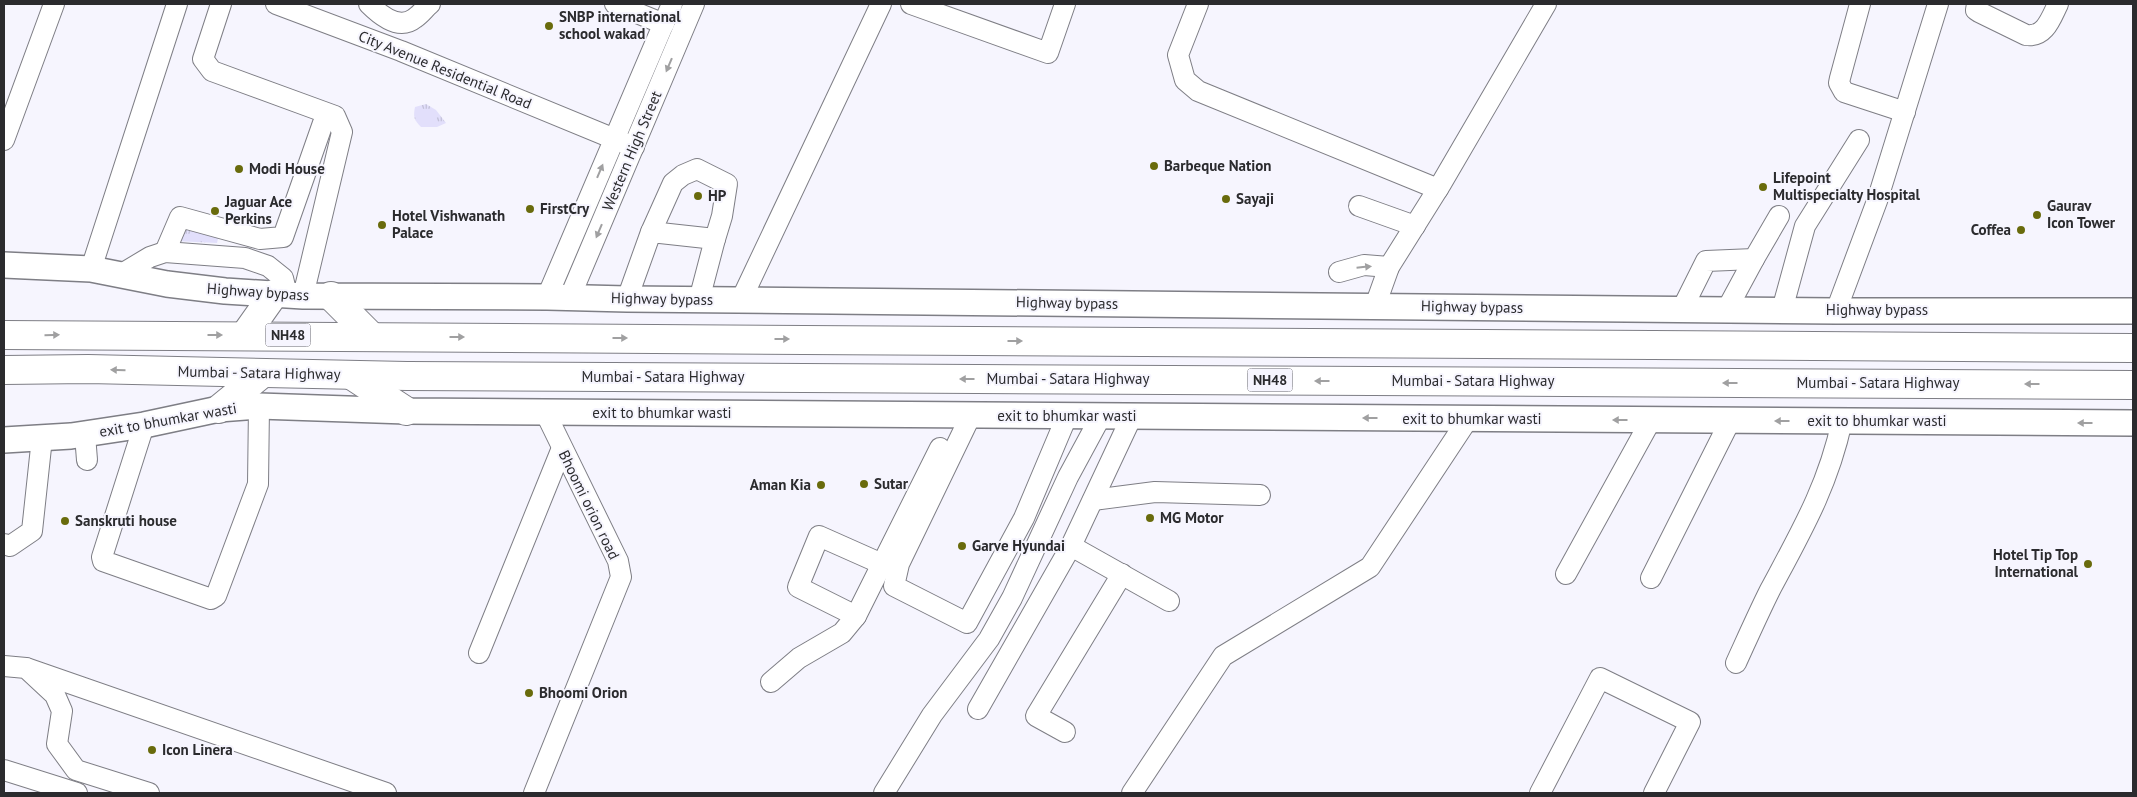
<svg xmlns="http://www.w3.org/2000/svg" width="2137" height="797" font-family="'PT Sans',sans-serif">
	<defs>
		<pattern id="grass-tufts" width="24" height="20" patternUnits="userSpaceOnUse" patternTransform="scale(1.25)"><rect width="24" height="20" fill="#e2dffb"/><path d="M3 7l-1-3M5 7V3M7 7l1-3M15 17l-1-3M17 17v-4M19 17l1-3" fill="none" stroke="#c2c0d7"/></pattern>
	</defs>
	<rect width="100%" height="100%" fill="#f6f5fe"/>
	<g fill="url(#grass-tufts)">
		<path d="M426,104L436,110L446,123L437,127H421C414,120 413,117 415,107Z"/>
		<polygon points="182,219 220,230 217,243 175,241"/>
	</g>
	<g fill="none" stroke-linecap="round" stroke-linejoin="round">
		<defs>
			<g id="minor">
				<polyline points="221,4 203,59 212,71 335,116 342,132 303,296"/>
				<polyline points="276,4 401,51 634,147"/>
				<path d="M369,4C380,15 399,31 415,18C421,14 425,8 430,4"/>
				<polyline points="615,4 664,24"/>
				<polyline points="911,4 1048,53 1065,4"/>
				<polyline points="1198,4 1178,55 1185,80 1198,91 1438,189"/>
				<polyline points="1860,4 1840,78 1839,83 1844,92 1905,112"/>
				<path d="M1977,4L1976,10L1979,12L2026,35C2045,38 2051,18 2058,4"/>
				<polyline points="4,140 54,4"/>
				<polyline points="1359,206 1415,226"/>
				<polyline points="651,232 673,183 683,175 697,169 727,184 722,216 715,239"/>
				<polyline points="165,252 180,217 260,239 283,237 323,123"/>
				<polyline points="91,269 177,4"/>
				<polyline points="1339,272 1364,265 1389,267"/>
				<polyline points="120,275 150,257 165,252 245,258 268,266 283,278 287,295"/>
				<polyline points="547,297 672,4"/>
				<polyline points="570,297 694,4"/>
				<polyline points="627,299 651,232 715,239 699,300"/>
				<polyline points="741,300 881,4"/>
				<polyline points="1375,306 1389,267 1441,184 1546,4"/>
				<polyline points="1682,309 1706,261 1754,259 1779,216"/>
				<polyline points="1727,309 1754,259"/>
				<polyline points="1782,310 1805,226 1859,140"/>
				<polyline points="1836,311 1877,201 1938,4"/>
				<polyline points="971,415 899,564 894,586 967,623 1024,518 1067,416"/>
				<polyline points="1132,416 1071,546 1169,601"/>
				<polyline points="144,425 102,557 103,561 211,599 216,596 258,484 259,406"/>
				<polyline points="85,435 87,460"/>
				<polyline points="1093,500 1155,492 1260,495"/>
				<polyline points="4,544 10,546 32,531 42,438"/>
				<polyline points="1566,574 1651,420"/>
				<polyline points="1651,578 1730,421"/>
				<polyline points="856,616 798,587 819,536 882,564"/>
				<polyline points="479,653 562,448"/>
				<path d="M1736,663C1747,639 1758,614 1770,590C1801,532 1828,486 1842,421"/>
				<polyline points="4,666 26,668 55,695 62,711 57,744 76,770 149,793"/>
				<polyline points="26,668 386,793"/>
				<polyline points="771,682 799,658 842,633 856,616 940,448"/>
				<polyline points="978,709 1071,546"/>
				<polyline points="1065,732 1036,716 1122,574"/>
				<polyline points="4,770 77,793"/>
				<polyline points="534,793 621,577 618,561 545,412"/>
				<polyline points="884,793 932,715 989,639 1012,598 1068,477 1101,416"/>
				<polyline points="1132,793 1223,656 1370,567 1468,419"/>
				<polyline points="1540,793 1600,678 1690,722 1654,793"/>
			</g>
			<g id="major">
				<polyline points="4,265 91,269 167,284 225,291 303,296 547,297 627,299 1836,311 2133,311"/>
				<polyline points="4,440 71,436 144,425 219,409 259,406 406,411 2133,423"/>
			</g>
			<g id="highway">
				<polyline points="331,296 371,336"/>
				<polyline points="4,335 2133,348"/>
				<polyline points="245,335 274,294"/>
				<polyline points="4,370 88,369 407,376 2133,385"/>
				<polyline points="351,375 406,411"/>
				<polyline points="219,409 263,373"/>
			</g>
		</defs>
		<use href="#minor" stroke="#7e7e85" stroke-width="22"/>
		<use href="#major" stroke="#7e7e85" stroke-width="28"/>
		<use href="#highway" stroke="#7e7e85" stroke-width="30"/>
		<use href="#minor" stroke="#fff" stroke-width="20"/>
		<use href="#major" stroke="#fff" stroke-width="25"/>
		<use href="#highway" stroke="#fff" stroke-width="28"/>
	</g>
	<defs><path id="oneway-solid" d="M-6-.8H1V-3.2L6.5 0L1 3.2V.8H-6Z" transform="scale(1.25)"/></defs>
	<g fill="#a0a0a1">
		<use href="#oneway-solid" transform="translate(669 65) rotate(113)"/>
		<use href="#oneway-solid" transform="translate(600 171) rotate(-67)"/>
		<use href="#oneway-solid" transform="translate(599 231) rotate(113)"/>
		<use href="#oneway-solid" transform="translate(1364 267) rotate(-6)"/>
		<use href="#oneway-solid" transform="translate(52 335) rotate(-1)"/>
		<use href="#oneway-solid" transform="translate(215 335)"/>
		<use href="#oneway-solid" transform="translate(457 337)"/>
		<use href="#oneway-solid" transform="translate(620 338)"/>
		<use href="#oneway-solid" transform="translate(782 339)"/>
		<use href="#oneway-solid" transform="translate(1015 341)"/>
		<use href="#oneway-solid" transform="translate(118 370) rotate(-179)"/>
		<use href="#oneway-solid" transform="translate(967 379) rotate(-180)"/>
		<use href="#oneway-solid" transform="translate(1322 381) rotate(-180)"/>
		<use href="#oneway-solid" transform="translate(1730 383) rotate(-180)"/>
		<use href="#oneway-solid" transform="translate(2032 384) rotate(-180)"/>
		<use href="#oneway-solid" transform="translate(1370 418) rotate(-180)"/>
		<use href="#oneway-solid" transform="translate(1620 420) rotate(-180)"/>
		<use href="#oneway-solid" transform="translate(1782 421) rotate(180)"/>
		<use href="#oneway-solid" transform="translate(2085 423) rotate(-180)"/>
	</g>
	<g fill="#696b0c" stroke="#f6f5fe" stroke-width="2">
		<circle cx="549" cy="26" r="5"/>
		<circle cx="1154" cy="166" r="5"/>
		<circle cx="239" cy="169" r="5"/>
		<circle cx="1763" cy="187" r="5"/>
		<circle cx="698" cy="196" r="5"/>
		<circle cx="1226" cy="199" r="5"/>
		<circle cx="530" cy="209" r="5"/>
		<circle cx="215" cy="211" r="5"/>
		<circle cx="2037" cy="215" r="5"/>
		<circle cx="382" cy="225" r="5"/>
		<circle cx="2021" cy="230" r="5"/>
		<circle cx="864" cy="484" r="5"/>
		<circle cx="821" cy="485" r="5"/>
		<circle cx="1150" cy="518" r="5"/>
		<circle cx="65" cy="521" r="5"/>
		<circle cx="962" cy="546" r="5"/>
		<circle cx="2088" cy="564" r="5"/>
		<circle cx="529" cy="693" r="5"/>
		<circle cx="152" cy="750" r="5"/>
	</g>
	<g text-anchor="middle" stroke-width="4" stroke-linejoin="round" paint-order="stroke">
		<g fill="#f6f5fe" stroke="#68686c" stroke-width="1">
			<rect x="265.5" y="323.5" width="45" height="23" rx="4"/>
			<rect x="1247.5" y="368.5" width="45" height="23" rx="4"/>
		</g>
		<g font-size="14" font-weight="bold" fill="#2b2b2e">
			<text x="288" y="340">NH48</text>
			<text x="1270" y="385">NH48</text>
		</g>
		<g font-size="15" font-weight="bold" fill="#2b2b2e" stroke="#f6f5fe" text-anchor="start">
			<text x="559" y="22">SNBP international<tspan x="559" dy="17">school wakad</tspan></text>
			<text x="1164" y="171">Barbeque Nation</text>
			<text x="249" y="174">Modi House</text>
			<text x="1773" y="183">Lifepoint<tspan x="1773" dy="17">Multispecialty Hospital</tspan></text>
			<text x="708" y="201">HP</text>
			<text x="1236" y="204">Sayaji</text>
			<text x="225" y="207">Jaguar Ace<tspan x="225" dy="17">Perkins</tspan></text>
			<text x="2047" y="211">Gaurav<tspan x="2047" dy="17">Icon Tower</tspan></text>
			<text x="540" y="214">FirstCry</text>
			<text x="392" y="221">Hotel Vishwanath<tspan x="392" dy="17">Palace</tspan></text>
			<text x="2011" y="235" text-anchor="end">Coffea</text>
			<text x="874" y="489">Sutar</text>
			<text x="811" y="490" text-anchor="end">Aman Kia</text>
			<text x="1160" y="523">MG Motor</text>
			<text x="75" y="526">Sanskruti house</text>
			<text x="972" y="551">Garve Hyundai</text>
			<text x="2078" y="560" text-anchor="end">Hotel Tip Top<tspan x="2078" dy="17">International</tspan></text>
			<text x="539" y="698">Bhoomi Orion</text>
			<text x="162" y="755">Icon Linera</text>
		</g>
		<g font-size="15" fill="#2b2b2e" stroke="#f6f5fe">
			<text transform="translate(445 70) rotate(22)" y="5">City Avenue Residential Road</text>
			<text transform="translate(632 151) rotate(-67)" y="5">Western High Street</text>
			<text transform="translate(258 292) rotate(4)" y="5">Highway bypass</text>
			<text transform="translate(662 299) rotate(1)" y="5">Highway bypass</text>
			<text transform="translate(1067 303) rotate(1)" y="5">Highway bypass</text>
			<text transform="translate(1472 307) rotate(1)" y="5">Highway bypass</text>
			<text x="1877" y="315">Highway bypass</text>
			<text transform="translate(259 373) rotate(1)" y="5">Mumbai - Satara Highway</text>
			<text x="663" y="382">Mumbai - Satara Highway</text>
			<text x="1068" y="384">Mumbai - Satara Highway</text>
			<text x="1473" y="386">Mumbai - Satara Highway</text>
			<text x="1878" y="388">Mumbai - Satara Highway</text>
			<text x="662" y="418">exit to bhumkar wasti</text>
			<text x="1067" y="421">exit to bhumkar wasti</text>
			<text x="1472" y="424">exit to bhumkar wasti</text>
			<text transform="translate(168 420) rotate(-10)" y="5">exit to bhumkar wasti</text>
			<text x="1877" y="426">exit to bhumkar wasti</text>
			<text transform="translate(589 505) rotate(64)" y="5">Bhoomi orion road</text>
		</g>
	</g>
	<rect width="2137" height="797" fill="none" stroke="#2b2b2e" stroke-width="10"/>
</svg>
